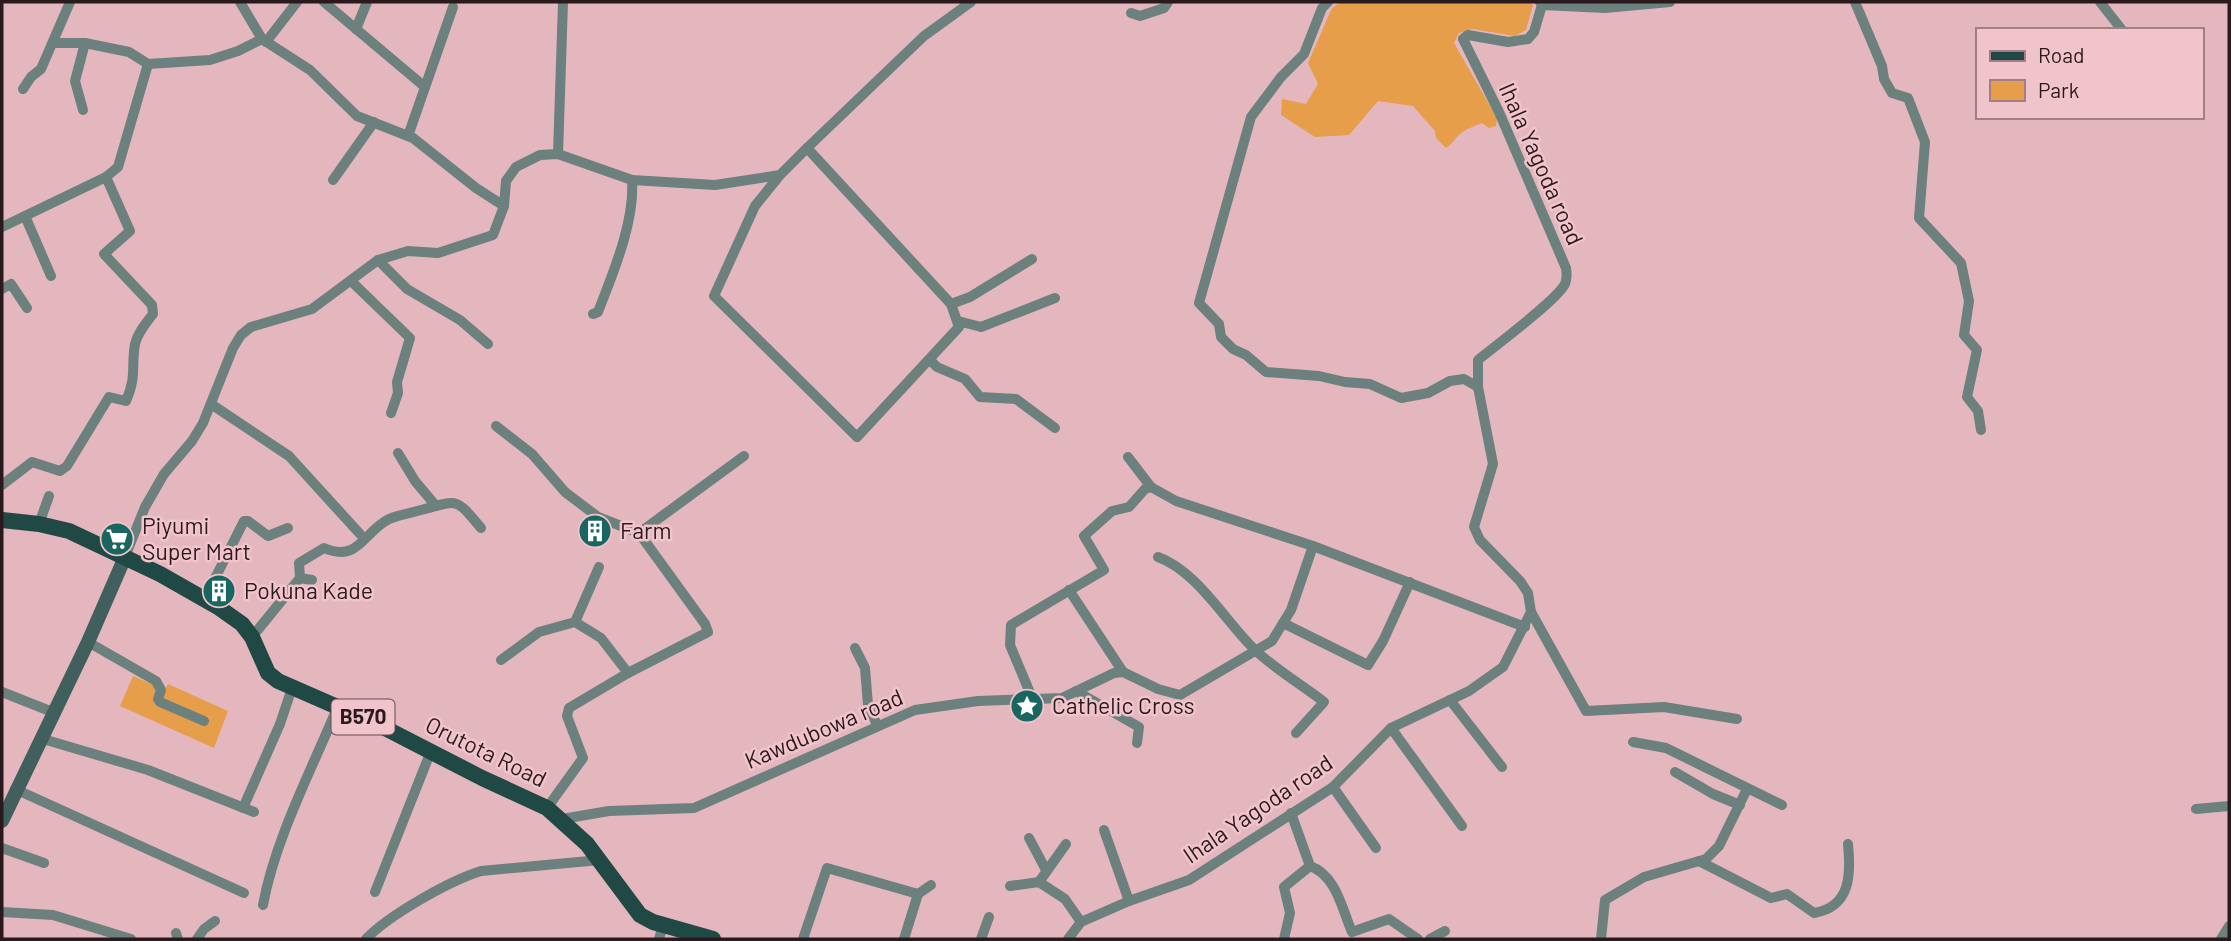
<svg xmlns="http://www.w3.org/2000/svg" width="2231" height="941" font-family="Barlow,sans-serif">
	<rect width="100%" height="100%" fill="#e4b7be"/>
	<g fill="#e69e4a">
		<path d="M1341,2H1531L1533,5L1526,30L1515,36L1472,29L1459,33L1454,43L1497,118L1496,126L1489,128L1482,123C1475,126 1465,129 1459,135C1454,140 1452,144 1446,148L1436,138L1435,131L1413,106L1378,101L1349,135L1315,137L1281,115L1282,99L1306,104L1318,84L1308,63L1332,8Z"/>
		<polygon points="133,676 165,690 168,684 228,711 214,748 120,706"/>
	</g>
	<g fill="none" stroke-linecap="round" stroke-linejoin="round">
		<g stroke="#6c807d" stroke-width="10">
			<polyline points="240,2 262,39 310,70 357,116 413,138 476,188 504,206"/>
			<polyline points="324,2 425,87"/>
			<polyline points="1328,2 1322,8 1304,54 1281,77 1251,117 1199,303 1219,324 1221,337 1233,349 1246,355 1266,372 1319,376 1345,382 1370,384 1401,398 1428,393 1450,381 1464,379 1478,387"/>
			<polyline points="1855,2 1882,66 1884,79 1892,93 1908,98 1925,142 1919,218 1961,263 1969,301 1964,335 1977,350 1967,397 1978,411 1981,430"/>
			<polyline points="2100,2 2122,30"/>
			<polyline points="1542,5 1605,8 1670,2"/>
			<polyline points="1131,13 1140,16 1164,8 1168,2"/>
			<polyline points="356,29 367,2"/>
			<polyline points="266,42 297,2"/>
			<polyline points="54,43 85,43 129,52 148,64 210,60 238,51 262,39"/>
			<polyline points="23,89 31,77 41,69 70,2"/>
			<polyline points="83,110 75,81 85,43"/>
			<polyline points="408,136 453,7"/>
			<polyline points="807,148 924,36 971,2"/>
			<polyline points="558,154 563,2"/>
			<polyline points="333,180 374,122"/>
			<polyline points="25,216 51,276"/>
			<polyline points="2,227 106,177 118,167 148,64"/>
			<polyline points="378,260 407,289 460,320 488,344"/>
			<polyline points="351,281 410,338 397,382 398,393 391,413"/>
			<polyline points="2,289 11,284 27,308"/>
			<polyline points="951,304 970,297 1032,259"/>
			<path d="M593,314L598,312C613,273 635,222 632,180"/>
			<polyline points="958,321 981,327 1055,298"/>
			<polyline points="930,360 937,367 965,379 980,397 1016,399 1055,428"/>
			<polyline points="211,404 289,456 360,534"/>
			<polyline points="496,426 532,454 565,492 598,517 639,533"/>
			<polyline points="398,453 415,481 436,506"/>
			<polyline points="1128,457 1151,487 1176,501 1313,546 1525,627"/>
			<path d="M2,485L32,462L60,471L67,466L109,397L126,401C137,376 131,367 135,344C138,332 146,323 153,314L152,305L104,254L130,231L106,177"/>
			<polyline points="39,524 49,496"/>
			<polyline points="125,557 145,507 164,474 192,441 203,423 233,348 241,335 251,327 312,309 378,260 408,251 438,253 493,235 504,206 506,181 516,167 540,155 558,154 632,180 715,185 780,175 807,148 951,304 959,327 857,437 714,296 755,206 780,175"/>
			<path d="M1158,557C1197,571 1225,621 1255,650C1275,669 1302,685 1324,702L1296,733"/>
			<polyline points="300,578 312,580"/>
			<polyline points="1069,590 1123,672"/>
			<polyline points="204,600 244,521 248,521 268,536 288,528"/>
			<polyline points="1531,612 1586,711 1664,707 1737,719"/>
			<polyline points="575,622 599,567"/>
			<polyline points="1283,623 1368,665 1383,641 1410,582"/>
			<path d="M252,637L300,578L299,563L324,548C359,563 363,532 389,519C398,515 411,513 421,510C459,500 455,497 481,528"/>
			<polyline points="88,642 156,681 161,690 158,699 160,702 204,721"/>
			<polyline points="855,648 865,668 868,705 877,725"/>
			<polyline points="501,660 539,632 575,622 601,638 628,673"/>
			<polyline points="1076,691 1139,727 1137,743"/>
			<polyline points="2,692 55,713"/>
			<polyline points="1033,700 1010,645 1011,625 1104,570 1084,536 1112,511 1129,507 1145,489 1151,487"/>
			<polyline points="1450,700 1502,767"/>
			<polyline points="1391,728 1462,826"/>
			<polyline points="43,739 148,770 254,812"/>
			<polyline points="1633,742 1666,748 1782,805"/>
			<polyline points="1675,772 1713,794 1740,805"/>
			<polyline points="1333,787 1376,848"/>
			<polyline points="15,789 244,893"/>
			<polyline points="243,808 280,724 292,688"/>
			<polyline points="547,808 583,758 567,716 569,708 628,673 708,632 705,624 639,533 744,456"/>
			<polyline points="2196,809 2229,806"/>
			<path d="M1291,813L1310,866C1336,875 1342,909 1352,932L1389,919L1418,939"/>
			<polyline points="562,819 609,811 694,808 915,710 978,701 1062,698 1114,673 1123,672 1158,689 1180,695 1272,641 1291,610 1313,546"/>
			<polyline points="1104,830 1129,901"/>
			<polyline points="1029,838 1046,870"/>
			<polyline points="2,848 44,863"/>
			<path d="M1699,861L1771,898L1787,894L1814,913C1851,907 1851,874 1848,844"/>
			<polyline points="1039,882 1066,844"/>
			<polyline points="1010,886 1039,882 1065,899 1081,922"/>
			<polyline points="375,892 431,751"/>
			<polyline points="918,894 931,885"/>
			<path d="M263,905C275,839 312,769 338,706"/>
			<polyline points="2,912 53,915 131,939"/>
			<polyline points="176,933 178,939"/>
			<polyline points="197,939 204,929 215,921"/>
			<path d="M366,939C389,915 449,881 481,871L600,860"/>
			<polyline points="659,939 663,925"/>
			<polyline points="803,939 827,868 918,894 904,939"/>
			<polyline points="981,939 989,917"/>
			<path d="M1068,939L1081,922L1129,901L1189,880L1333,787L1391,728L1469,691L1503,667L1531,612L1528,593L1520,581L1480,540L1474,527L1493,464L1478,387V360C1495,346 1557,300 1565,284C1567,279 1567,274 1566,268L1499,112L1463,39L1468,35L1508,42L1528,39L1534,32L1542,5L1540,2"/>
			<polyline points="1284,939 1290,913 1284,887 1310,866"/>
			<polyline points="1430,939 1445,931"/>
			<polyline points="1601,939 1605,900 1644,877 1706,859 1719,846 1747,789"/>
			<polyline points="2221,939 2229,926"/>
		</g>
		<polyline stroke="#415f5c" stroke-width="14" points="2,821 88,642 125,557"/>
		<polyline stroke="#204844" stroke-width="16" points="2,520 39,524 69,531 160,574 218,607 242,624 252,637 268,673 278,681 381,726 482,778 547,808 587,844 640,915 653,922 713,939"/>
	</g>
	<defs>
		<symbol id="building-disc" viewBox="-11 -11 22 22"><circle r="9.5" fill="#19655f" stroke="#f1c3cb"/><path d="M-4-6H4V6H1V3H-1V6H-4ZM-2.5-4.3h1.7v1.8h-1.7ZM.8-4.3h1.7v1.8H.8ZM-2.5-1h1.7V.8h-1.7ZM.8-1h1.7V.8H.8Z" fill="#fff"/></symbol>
		<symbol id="supermarket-disc" viewBox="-11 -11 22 22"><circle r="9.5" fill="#19655f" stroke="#f1c3cb"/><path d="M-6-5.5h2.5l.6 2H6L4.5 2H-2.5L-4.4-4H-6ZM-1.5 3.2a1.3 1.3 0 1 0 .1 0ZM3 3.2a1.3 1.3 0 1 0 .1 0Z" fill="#fff"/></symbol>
		<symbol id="sight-disc" viewBox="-11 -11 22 22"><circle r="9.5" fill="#19655f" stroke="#f1c3cb"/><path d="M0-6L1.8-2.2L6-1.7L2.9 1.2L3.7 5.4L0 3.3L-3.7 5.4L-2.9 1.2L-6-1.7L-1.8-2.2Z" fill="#fff"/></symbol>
	</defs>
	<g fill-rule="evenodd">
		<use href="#building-disc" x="576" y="512" width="38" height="38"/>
		<use href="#supermarket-disc" x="98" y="520" width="38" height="38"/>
		<use href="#building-disc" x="200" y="572" width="38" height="38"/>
		<use href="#sight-disc" x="1008" y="687" width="38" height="38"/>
	</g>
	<g text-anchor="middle" stroke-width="5" stroke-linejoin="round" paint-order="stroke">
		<rect fill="#f1c3cb" stroke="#664d51" stroke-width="2" x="331.5" y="699.5" width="63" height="35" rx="5"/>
		<g font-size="21" font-weight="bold" fill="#2a1a1d">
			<text x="363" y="724">B570</text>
		</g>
		<g font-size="23" fill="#2a1a1d" stroke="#f1c3cb">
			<text transform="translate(1541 164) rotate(66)" y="8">Ihala Yagoda road</text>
			<text transform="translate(824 729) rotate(-23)" y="8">Kawdubowa road</text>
			<text transform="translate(486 752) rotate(26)" y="8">Orutota Road</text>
			<text transform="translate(1258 809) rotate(-34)" y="8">Ihala Yagoda road</text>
		</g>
		<g font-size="23" fill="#2a1a1d" stroke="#f1c3cb" text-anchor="start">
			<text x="142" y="534">Piyumi<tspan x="142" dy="26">Super Mart</tspan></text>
			<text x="620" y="539">Farm</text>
			<text x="244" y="599">Pokuna Kade</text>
			<text x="1052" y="714">Cathelic Cross</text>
		</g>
	</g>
	<rect width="2231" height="941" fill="none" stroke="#2a1a1d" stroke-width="7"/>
	<rect x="1976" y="28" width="228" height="91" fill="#f1c3cb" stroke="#a17f85" stroke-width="2"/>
	<rect x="1990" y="51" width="35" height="10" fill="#204844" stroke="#a17f85" stroke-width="2"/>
	<text x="2038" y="63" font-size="21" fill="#2a1a1d">Road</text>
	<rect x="1990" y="80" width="35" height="21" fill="#e69e4a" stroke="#a17f85" stroke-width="2"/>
	<text x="2038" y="98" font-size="21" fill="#2a1a1d">Park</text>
</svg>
